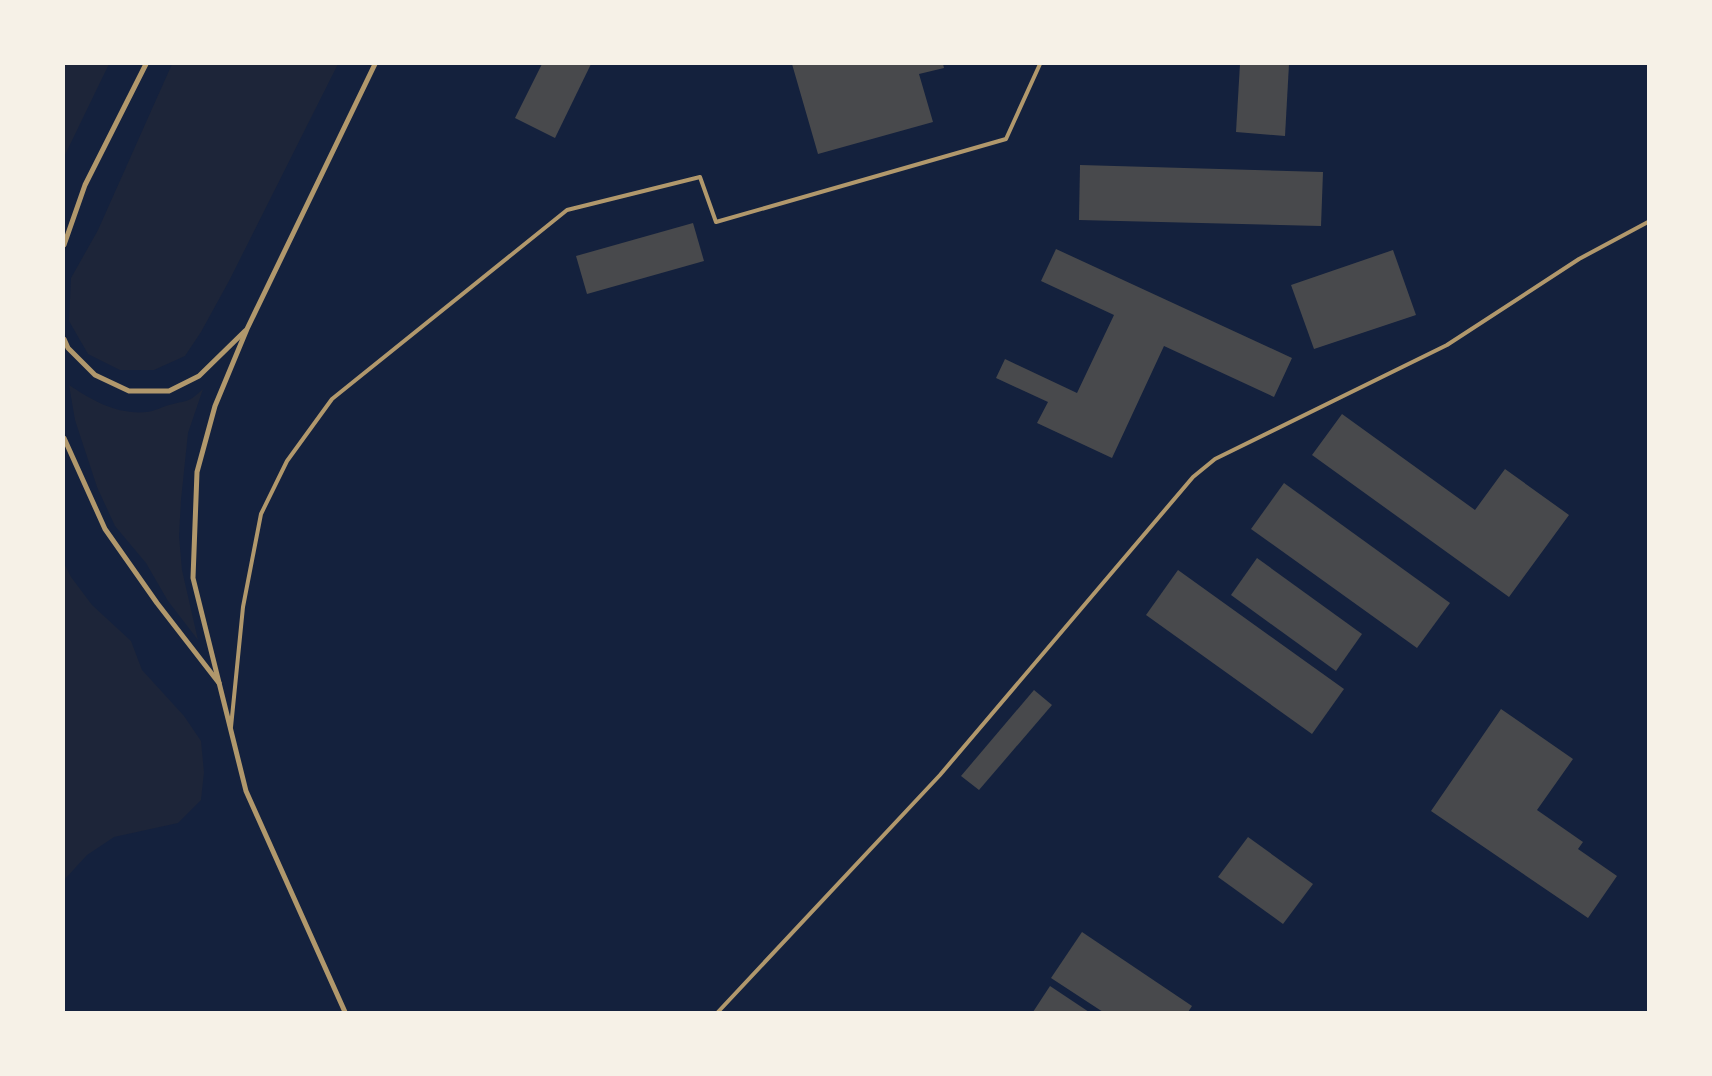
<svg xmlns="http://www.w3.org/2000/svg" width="1712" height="1076" font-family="'PT Serif',serif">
	<rect width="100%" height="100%" fill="#14213d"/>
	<g fill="#1d2539">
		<polygon points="64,64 109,64 64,157"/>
		<polygon points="172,64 338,64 229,281 201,332 185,356 154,370 120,370 88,354 69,321 71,278 98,230"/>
		<path d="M69,385C93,401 118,415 147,412C155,411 162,407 169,405C188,400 188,403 203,389L188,433L181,500L179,536L182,570L198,640L168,601L146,563L115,526L97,487L75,420Z"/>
		<polygon points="64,563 71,577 92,605 131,641 142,670 184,716 201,741 204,772 201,800 178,823 114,837 87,855 64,880"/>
	</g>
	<g fill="#48494c">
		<polygon points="542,64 591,64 555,138 515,118"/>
		<polygon points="792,64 943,64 944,68 919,74 933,122 818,154"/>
		<polygon points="1240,64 1289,64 1285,136 1236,132"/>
		<polygon points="1080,165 1323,172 1321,226 1079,220"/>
		<polygon points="693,223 704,261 587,294 576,256"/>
		<polygon points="1056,249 1292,358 1274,397 1164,346 1112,458 1037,423 1048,402 996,378 1005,359 1077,393 1114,315 1041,281"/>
		<polygon points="1393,250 1416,315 1314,349 1291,285"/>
		<polygon points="1342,414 1475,510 1505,469 1569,515 1509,597 1312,455"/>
		<polygon points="1284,483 1450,603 1417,648 1251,529"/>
		<polygon points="1257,558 1362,634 1336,671 1231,595"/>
		<polygon points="1178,570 1344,689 1312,734 1146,615"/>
		<polygon points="1034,690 1052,705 979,790 961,776"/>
		<polygon points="1501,709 1573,759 1537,810 1583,842 1578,849 1617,876 1588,918 1431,811"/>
		<polygon points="1248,837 1313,884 1283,924 1218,877"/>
		<polygon points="1082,932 1192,1006 1188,1012 1103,1012 1051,978"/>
		<polygon points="1050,986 1089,1012 1033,1012"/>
	</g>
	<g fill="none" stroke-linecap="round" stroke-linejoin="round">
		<g stroke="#b1986c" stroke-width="4">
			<polyline points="231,727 243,607 261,514 287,461 332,399 567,210 700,177 716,222 1006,139 1040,64"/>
			<polyline points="718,1012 940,775 1193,477 1215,459 1447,345 1579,259 1648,222"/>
		</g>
		<g stroke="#b1986c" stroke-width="5">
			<polyline points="64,245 85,185 146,64"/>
			<polyline points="64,339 68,348 95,375 129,391 169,391 199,376 245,331"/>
			<polyline points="64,438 105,529 157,603 219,683"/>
			<polyline points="345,1012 246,791 193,578 197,472 215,406 247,329 375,64"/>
		</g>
	</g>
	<rect width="1712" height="1076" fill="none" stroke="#f6f1e7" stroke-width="130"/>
</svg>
